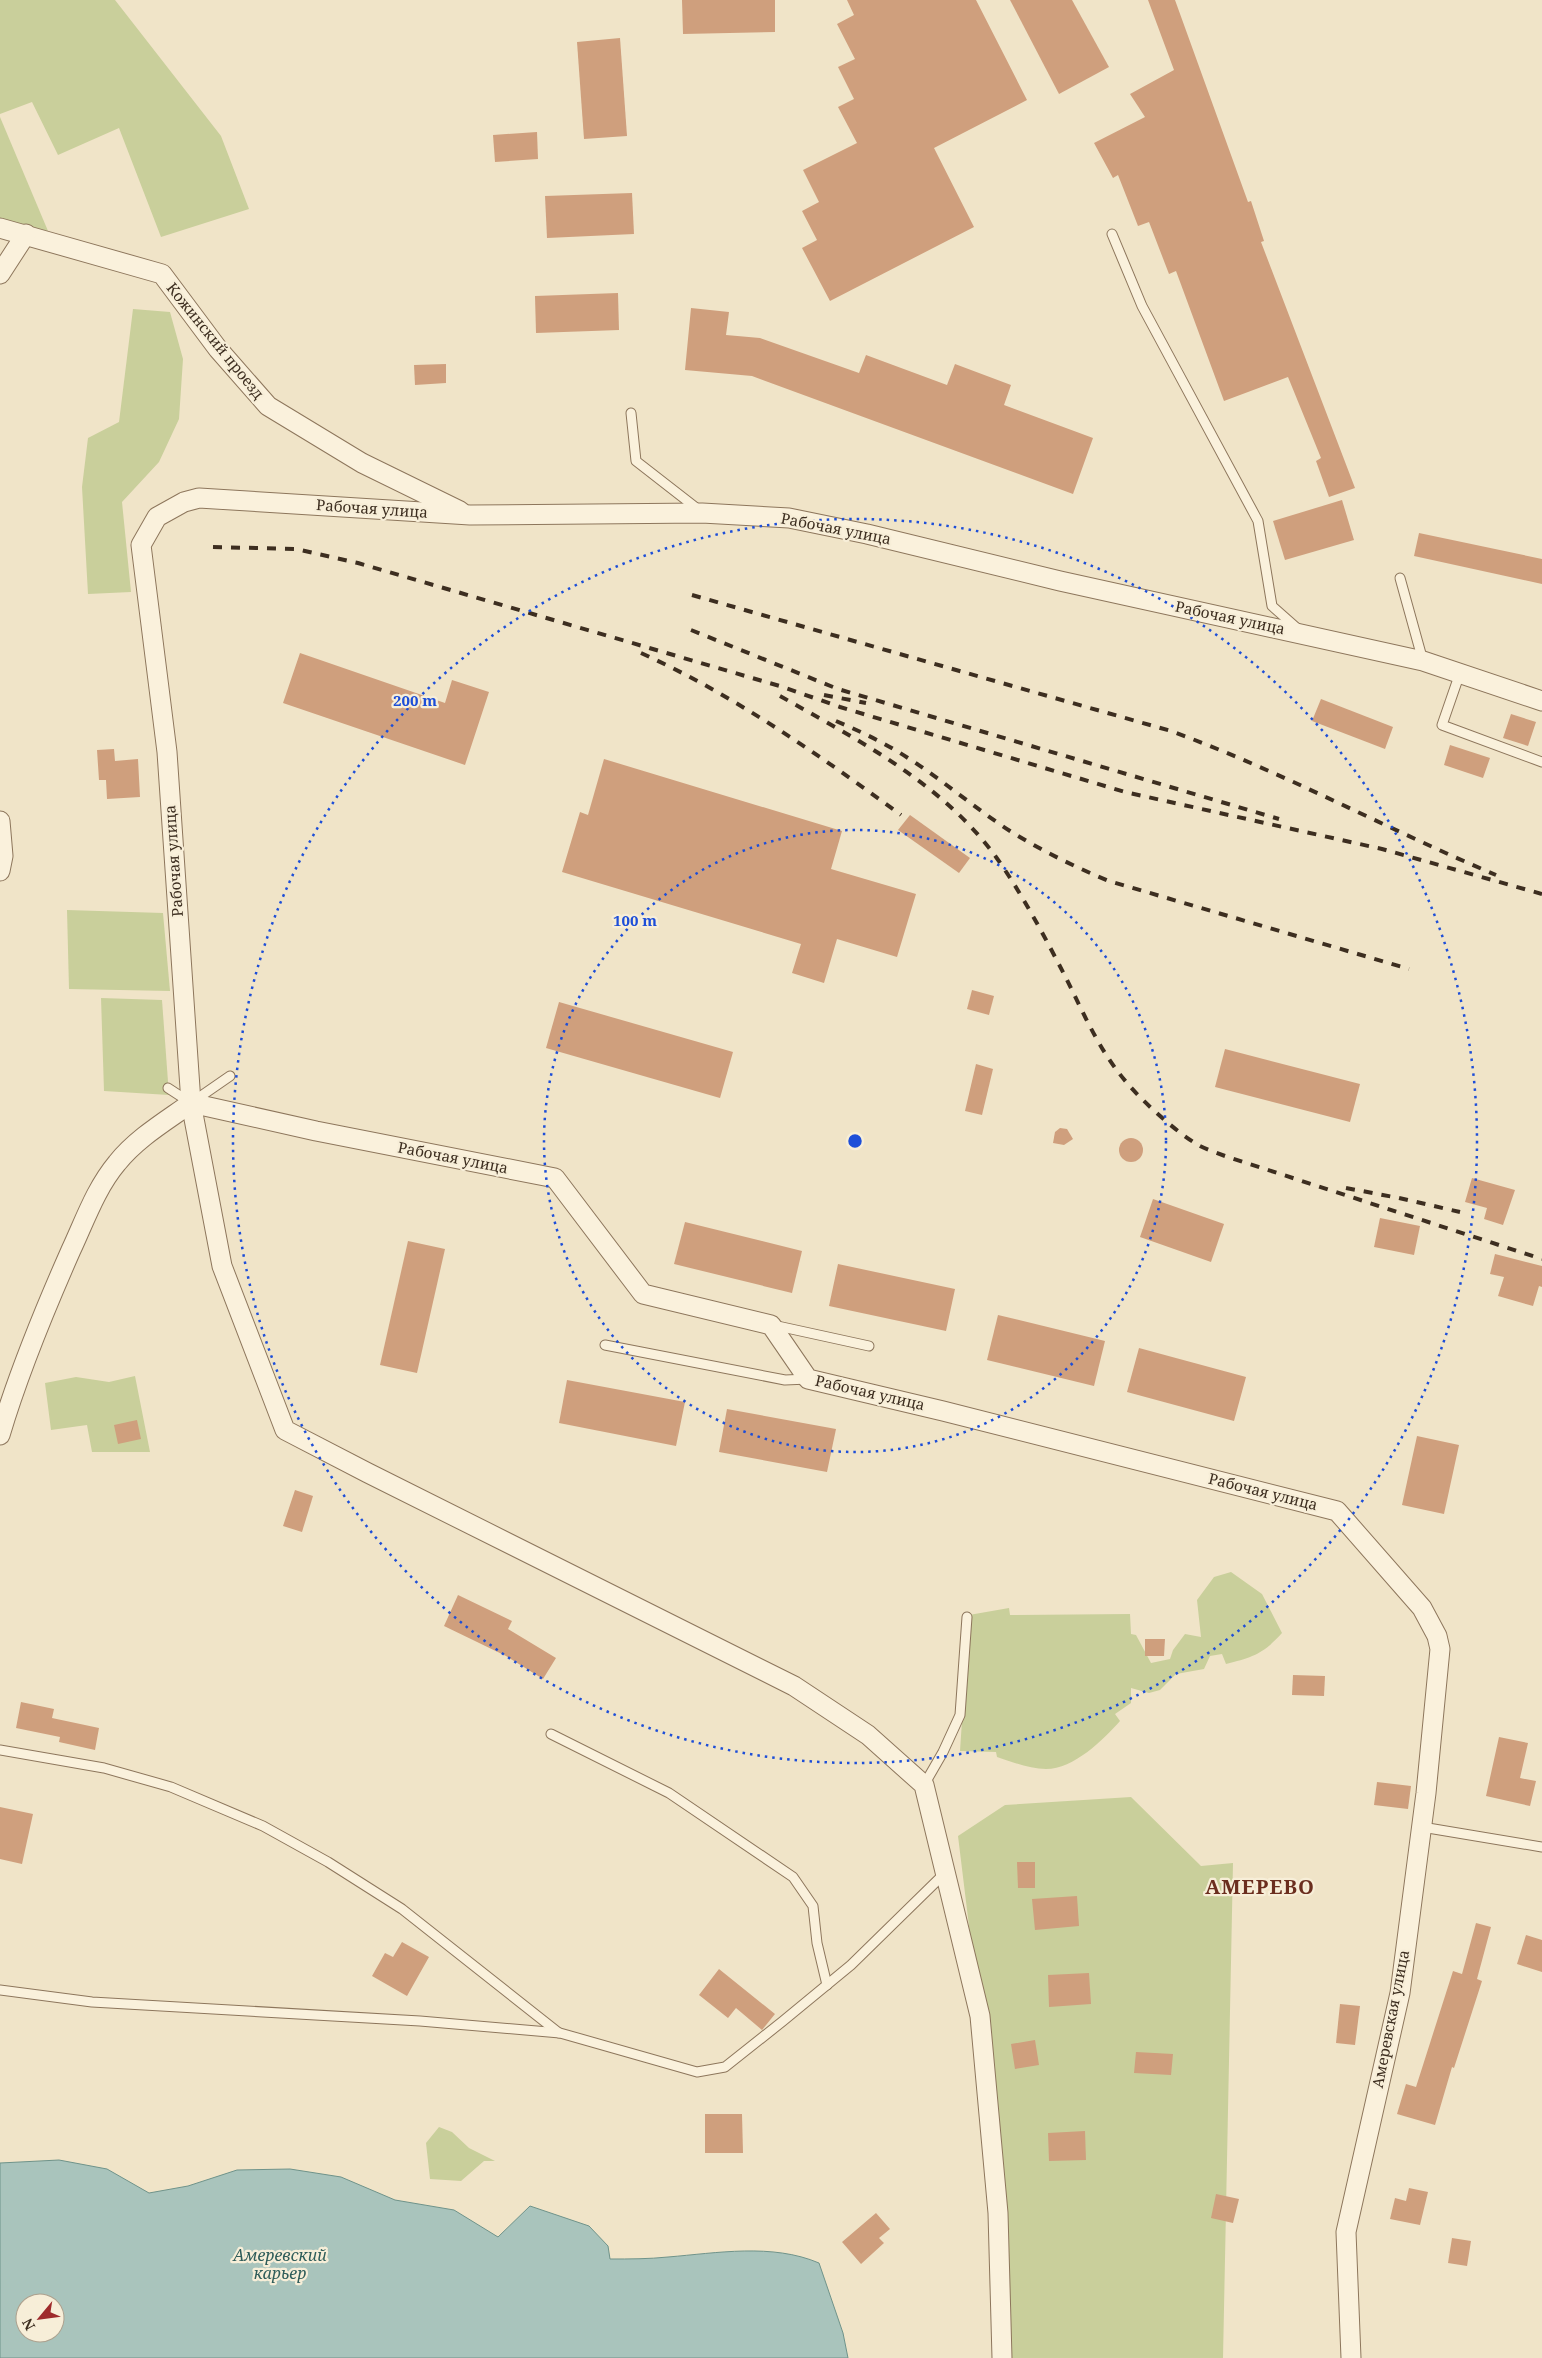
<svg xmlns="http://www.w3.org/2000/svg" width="1542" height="2358" font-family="'Noto Serif',serif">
	<rect width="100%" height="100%" fill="#f0e4c8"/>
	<g fill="#c9cf9b">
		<polygon points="0,0 115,0 221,136 249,209 161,237 119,128 58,155 32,102 0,114"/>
		<polygon points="0,117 48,231 0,219"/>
		<polygon points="133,309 170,312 183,359 179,419 159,462 122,502 131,592 88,594 82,487 88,438 119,422"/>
		<polygon points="67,910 163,913 170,991 69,989"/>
		<polygon points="101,998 162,1000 169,1095 104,1091"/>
		<polygon points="135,1376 150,1452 92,1452 87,1425 51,1430 45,1383 76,1377 109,1382"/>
		<path d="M1231,1572L1262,1594L1282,1633C1263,1654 1253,1657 1226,1664L1222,1654L1210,1656L1204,1669L1176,1674L1160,1690L1149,1693L1131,1688V1703L1115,1714L1120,1721C1103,1740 1074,1769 1046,1769C1030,1769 1012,1762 997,1757L996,1752L960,1751L969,1615L1009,1608L1010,1615L1130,1614L1131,1634L1136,1635L1151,1663L1170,1659L1173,1650L1185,1634L1201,1637L1197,1600L1214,1577Z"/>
		<polygon points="1131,1797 1201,1866 1233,1863 1223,2358 1002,2358 980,2016 958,1836 1005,1805"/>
		<polygon points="439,2127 452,2132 469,2148 495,2161 484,2161 461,2181 430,2179 426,2143"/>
	</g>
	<path fill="#a9c4bc" stroke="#6f938a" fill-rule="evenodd" d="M59,2160L107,2169L149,2193L188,2186L237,2170L290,2169L341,2177L395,2200L454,2210L498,2237L530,2206L589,2226L608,2246L610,2259C629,2259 649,2259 668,2257C717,2253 772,2243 819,2263L843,2333L848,2358H0V2163ZM25,2303H55V2333H25Z"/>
	<g fill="#cf9f7d">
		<polygon points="682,0 775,0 775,32 683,34"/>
		<polygon points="847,0 976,0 1027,100 934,148 974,227 830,301 802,248 817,240 802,211 819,202 803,170 857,143 838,107 854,99 838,67 855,59 837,24 854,15"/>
		<polygon points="1010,0 1072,0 1109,67 1059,94"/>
		<polygon points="1148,0 1175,0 1248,202 1251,201 1264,241 1261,242 1355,488 1329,497 1316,461 1321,458 1288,377 1224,401 1176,271 1169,274 1149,222 1138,226 1118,175 1113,178 1094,143 1145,117 1130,94 1174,70"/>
		<polygon points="620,38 627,136 584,139 577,42"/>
		<polygon points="537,132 538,159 495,162 493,135"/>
		<polygon points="632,193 634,234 547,238 545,196"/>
		<polygon points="618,293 619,330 536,333 535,296"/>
		<polygon points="691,308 729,312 726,335 760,338 859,373 866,355 947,385 955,364 1011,385 1004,405 1093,438 1073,494 752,376 685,370"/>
		<polygon points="446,364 446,383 415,385 414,365"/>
		<polygon points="1342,500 1354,540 1285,560 1273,521"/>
		<polygon points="1419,533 1542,559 1542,584 1414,556"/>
		<polygon points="300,653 445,703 452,680 489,692 465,765 283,703"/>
		<polygon points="1321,699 1393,727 1385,749 1312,721"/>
		<polygon points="1511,714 1536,722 1528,746 1503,738"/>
		<polygon points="1450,745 1490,758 1483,778 1444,765"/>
		<polygon points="114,749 115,761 138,759 140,797 107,799 106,780 99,780 97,750"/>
		<polygon points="604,759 842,831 831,869 916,894 897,957 837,939 824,983 792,973 801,944 562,872 580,812 588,815"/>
		<polygon points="910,815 970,858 959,873 898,830"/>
		<polygon points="972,990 994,996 989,1015 967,1009"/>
		<polygon points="559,1002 733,1052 720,1098 546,1048"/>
		<polygon points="1225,1049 1360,1084 1350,1122 1215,1087"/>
		<polygon points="976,1064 993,1069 982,1115 965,1111"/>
		<polygon points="1060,1128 1067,1129 1073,1139 1064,1145 1053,1143 1055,1132"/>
		<circle cx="1131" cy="1150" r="12"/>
		<polygon points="1472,1178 1515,1190 1503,1225 1484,1219 1487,1208 1465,1202"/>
		<polygon points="1153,1199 1224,1224 1211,1262 1140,1237"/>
		<polygon points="1380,1218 1420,1226 1414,1255 1374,1247"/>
		<polygon points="685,1222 802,1251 792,1293 674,1264"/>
		<polygon points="408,1241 445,1249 417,1373 380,1365"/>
		<polygon points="1495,1254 1542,1266 1542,1287 1539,1286 1533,1306 1498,1296 1504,1277 1490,1274"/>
		<polygon points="838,1264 955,1289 946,1331 829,1306"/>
		<polygon points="998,1315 1105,1341 1094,1386 987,1360"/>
		<polygon points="1139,1348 1246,1377 1234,1421 1127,1392"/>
		<polygon points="567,1380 685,1402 676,1446 559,1423"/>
		<polygon points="727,1409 836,1429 827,1472 719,1452"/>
		<polygon points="137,1420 141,1439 118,1444 114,1425"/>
		<polygon points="1417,1436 1459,1445 1444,1514 1402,1505"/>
		<polygon points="295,1490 313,1496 302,1532 283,1526"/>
		<polygon points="458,1595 512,1621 508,1629 556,1658 543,1679 506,1656 444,1626"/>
		<polygon points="1145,1639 1165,1639 1164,1656 1145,1656"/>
		<polygon points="1293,1675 1325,1676 1324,1696 1292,1695"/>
		<polygon points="21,1702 54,1709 52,1718 99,1728 95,1750 59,1742 60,1737 16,1728"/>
		<polygon points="1499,1737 1528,1743 1520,1778 1536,1781 1530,1806 1486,1796"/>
		<polygon points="1377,1782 1411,1786 1408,1809 1374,1805"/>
		<polygon points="0,1807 33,1814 22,1864 0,1859"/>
		<polygon points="1017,1862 1035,1862 1035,1888 1018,1888"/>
		<polygon points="1077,1896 1079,1926 1035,1930 1032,1899"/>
		<polygon points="1476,1923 1491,1927 1477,1979 1482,1981 1454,2068 1452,2067 1435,2125 1397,2114 1406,2084 1416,2087 1453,1971 1462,1974"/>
		<polygon points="1526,1935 1542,1940 1542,1972 1517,1964"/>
		<polygon points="402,1942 429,1957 407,1996 372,1976 385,1953 393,1957"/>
		<polygon points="719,1969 775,2014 762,2030 736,2008 728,2018 699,1995"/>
		<polygon points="1089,1973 1091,2004 1049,2007 1048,1975"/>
		<polygon points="1340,2004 1360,2006 1355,2045 1336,2043"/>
		<polygon points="1035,2040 1039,2065 1015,2069 1011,2044"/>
		<polygon points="1136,2052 1173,2054 1171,2075 1134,2073"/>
		<polygon points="705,2114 742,2114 743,2153 705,2153"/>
		<polygon points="1085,2131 1086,2160 1049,2161 1048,2133"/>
		<polygon points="1409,2188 1428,2192 1420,2225 1390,2219 1395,2198 1406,2201"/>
		<polygon points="1216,2194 1239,2199 1233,2223 1211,2218"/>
		<polygon points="876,2213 890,2229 879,2238 884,2243 861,2264 842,2242"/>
		<polygon points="1452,2238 1471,2241 1467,2266 1448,2263"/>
	</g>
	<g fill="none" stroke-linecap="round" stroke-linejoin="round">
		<defs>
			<g id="service">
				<polyline points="1112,234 1142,306 1258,521 1272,606 1298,629"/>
				<polyline points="631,413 636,461 699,510"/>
				<polyline points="1400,578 1423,661"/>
				<polyline points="1460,673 1442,725 1542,762"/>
				<polyline points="168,1088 191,1103 230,1076"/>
				<polyline points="773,1325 869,1346"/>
				<polyline points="605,1345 785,1380 808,1379"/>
				<polyline points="551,1734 669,1793 793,1877 813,1906 817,1943 827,1985"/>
				<polyline points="0,1750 104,1768 171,1787 263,1826 328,1862 402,1909 559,2033"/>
				<polyline points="924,1785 943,1752 960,1715 967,1617"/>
				<polyline points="1422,1827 1542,1847"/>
				<polyline points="0,1990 92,2002 420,2021 560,2033 697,2072 725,2067 783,2021 851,1965 946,1872"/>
			</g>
			<g id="minor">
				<polyline points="0,228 162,274 218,349 268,406 362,463 460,511"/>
				<polyline points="0,274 26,234"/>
				<polyline points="0,821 3,856 0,871"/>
				<polyline points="191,1103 316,1131 555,1178 643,1294 771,1325 808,1379 943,1411 1337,1511 1422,1608 1437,1636 1440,1649 1426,1793 1400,1993 1346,2232 1351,2358"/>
				<path d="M0,1435C19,1371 44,1311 71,1250C85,1220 96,1188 117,1163C137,1138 166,1121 191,1103"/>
				<polyline points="1002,2358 998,2213 980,2016 924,1785 868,1735 794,1686 368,1473 285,1430 222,1266 191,1103 167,752 141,545 157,517 184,502 199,498 470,515 702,513 789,518 867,534 1060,581 1423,661 1542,701"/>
			</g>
		</defs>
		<use href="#service" stroke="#8d765c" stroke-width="11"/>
		<use href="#minor" stroke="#8d765c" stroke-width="21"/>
		<use href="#service" stroke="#faf1dc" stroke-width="9"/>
		<use href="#minor" stroke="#faf1dc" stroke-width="19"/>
		<g stroke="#3d2e20" stroke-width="4" stroke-dasharray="9 9" stroke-linecap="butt">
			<polyline points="213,547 296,549 358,563 783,687 840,707 1125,792 1382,849 1542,894"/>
			<path d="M692,595L1171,731C1283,772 1387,829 1496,875"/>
			<polyline points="691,630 838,689 1279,819"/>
			<path d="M641,653C734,695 819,755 901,815"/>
			<polyline points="824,695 866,703"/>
			<path d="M780,696C858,740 942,783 996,857C1021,892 1046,939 1066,978C1082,1010 1097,1045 1119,1073C1136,1096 1175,1132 1200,1146C1208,1150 1217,1153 1225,1156L1542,1259"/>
			<path d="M836,721C862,732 887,744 911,760C945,782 976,809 1010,831C1042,851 1075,867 1109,881L1409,969"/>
			<polyline points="1346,1188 1399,1198 1460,1212"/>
		</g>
	</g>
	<g fill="none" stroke="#1d4ed8" stroke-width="2.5" stroke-dasharray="2.5 5">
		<circle cx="855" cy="1141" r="311"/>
		<circle cx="855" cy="1141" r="622"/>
	</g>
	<g text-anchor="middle" stroke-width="4.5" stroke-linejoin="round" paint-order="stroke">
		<g font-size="15" fill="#3d2e20" stroke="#f7eed8">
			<text transform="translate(215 341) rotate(51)" y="5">Кожинский проезд</text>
			<text transform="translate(372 509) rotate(4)" y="5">Рабочая улица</text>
			<text transform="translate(836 529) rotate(11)" y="5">Рабочая улица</text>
			<text transform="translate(1230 618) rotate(12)" y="5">Рабочая улица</text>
			<text transform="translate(174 861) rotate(-94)" y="5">Рабочая улица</text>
			<text transform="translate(453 1158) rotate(11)" y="5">Рабочая улица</text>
			<text transform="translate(870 1393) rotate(13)" y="5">Рабочая улица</text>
			<text transform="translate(1263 1492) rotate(14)" y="5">Рабочая улица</text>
			<text transform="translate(1391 2019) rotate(-79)" y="5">Амеревская улица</text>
		</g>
		<g font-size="16" font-style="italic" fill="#2f5d5a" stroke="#f7eed8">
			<text x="280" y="2261">Амеревский<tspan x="280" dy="18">карьер</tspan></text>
		</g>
		<g font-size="20" font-weight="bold" letter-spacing="1" fill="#6b2e1e" stroke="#f7eed8">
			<text x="1260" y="1894">АМЕРЕВО</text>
		</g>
	</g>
	<circle cx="855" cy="1141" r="8" fill="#1d4ed8" stroke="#f7eed8" stroke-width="2.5"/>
	<g font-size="15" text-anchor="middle" font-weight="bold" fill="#1d4ed8" stroke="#f7eed8" stroke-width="4.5" stroke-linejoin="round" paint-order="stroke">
		<text x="415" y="706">200 m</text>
		<text x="635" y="926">100 m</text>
	</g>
	<g transform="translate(40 2318) rotate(241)"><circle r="24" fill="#f7eed8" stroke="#ada18e"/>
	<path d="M0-4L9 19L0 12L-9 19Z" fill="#9e2a2b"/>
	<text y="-8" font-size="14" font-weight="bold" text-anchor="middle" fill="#3d2e20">N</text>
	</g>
</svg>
